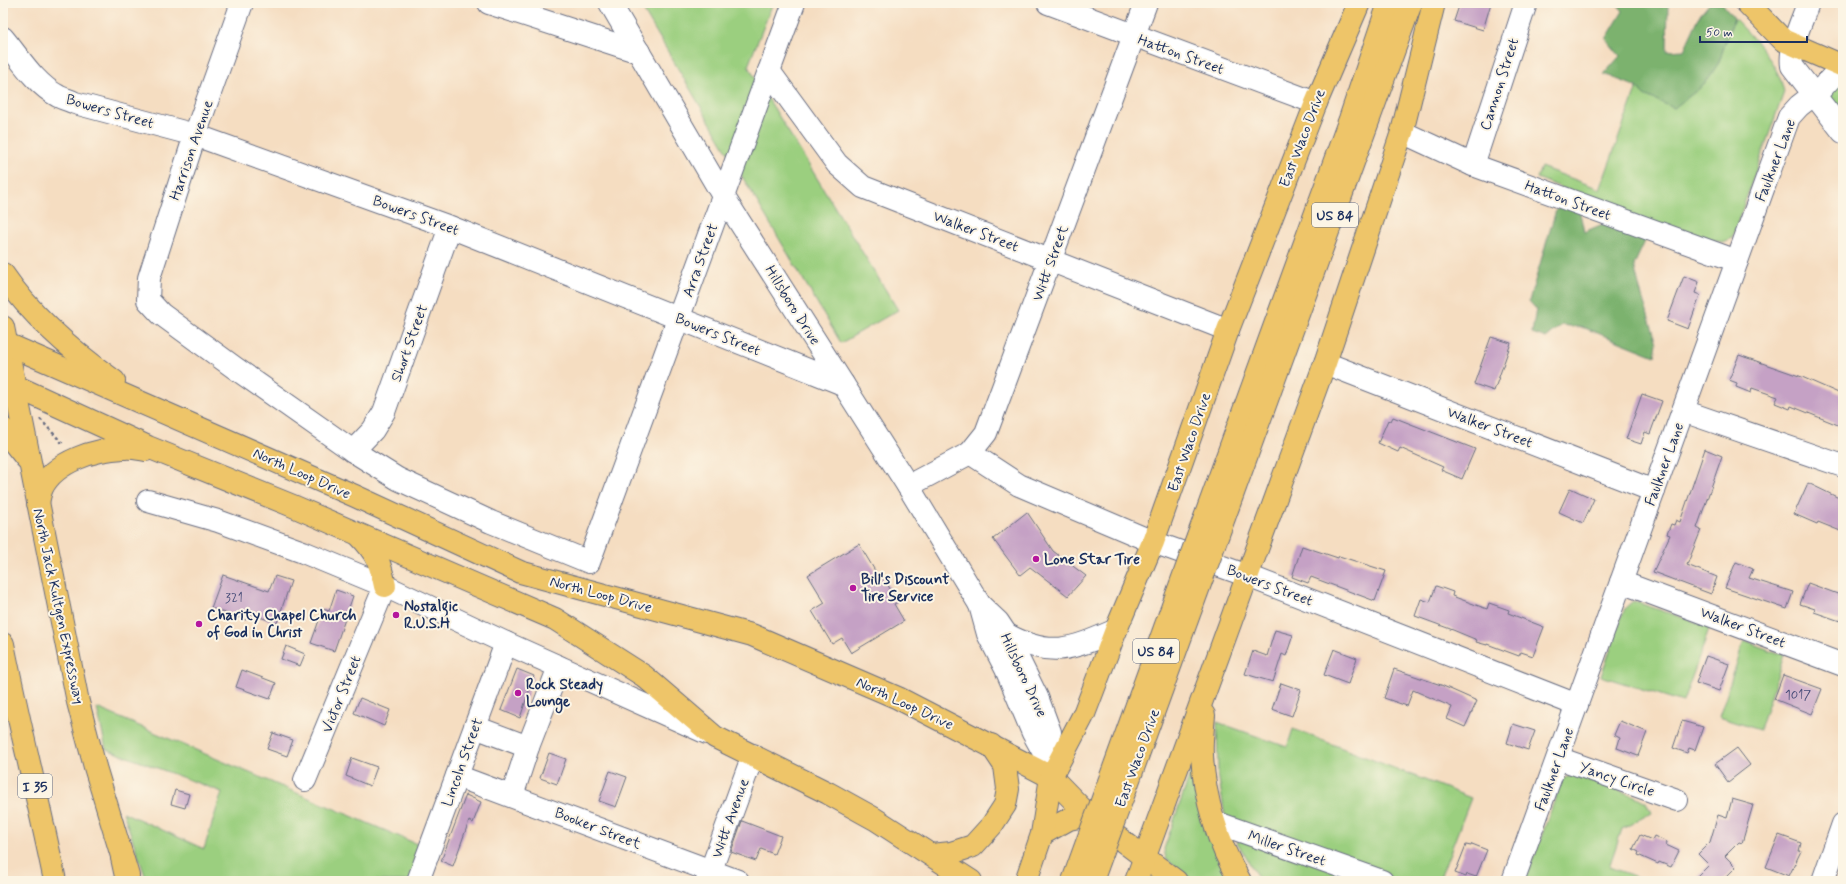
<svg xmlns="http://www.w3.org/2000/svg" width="1846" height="884" font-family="Mynerve,sans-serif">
	<rect width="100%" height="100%" fill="#fcf5e5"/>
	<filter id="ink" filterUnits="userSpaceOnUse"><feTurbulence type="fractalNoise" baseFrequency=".025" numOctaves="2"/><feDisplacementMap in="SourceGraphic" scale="8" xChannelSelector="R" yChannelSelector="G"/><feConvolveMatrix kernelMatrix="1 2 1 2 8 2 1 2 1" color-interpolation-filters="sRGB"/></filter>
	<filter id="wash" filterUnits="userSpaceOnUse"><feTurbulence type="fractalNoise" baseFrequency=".012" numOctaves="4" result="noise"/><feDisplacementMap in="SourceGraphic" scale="16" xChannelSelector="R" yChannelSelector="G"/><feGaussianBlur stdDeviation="0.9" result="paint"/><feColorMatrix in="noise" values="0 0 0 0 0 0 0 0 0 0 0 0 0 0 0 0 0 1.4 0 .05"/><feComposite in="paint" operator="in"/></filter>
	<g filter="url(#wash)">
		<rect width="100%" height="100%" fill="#f5ddc1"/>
		<g fill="#9bcf7f" stroke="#5b7f6e">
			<polygon points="639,3 773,3 748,66 898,310 841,343"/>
			<path d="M1734,18C1754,39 1778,62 1784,92L1732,238L1722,242L1675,232L1537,178L1541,167L1600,189L1637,87L1644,95L1718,64Z"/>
			<polygon points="1843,80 1843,115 1831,100 1831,89"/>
			<polygon points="1633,601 1710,627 1683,702 1601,676 1625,608"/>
			<polygon points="1744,641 1784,655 1760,730 1719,717"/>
			<polygon points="97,708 424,847 412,881 147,881 123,812 204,849 222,792 106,749"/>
			<polygon points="1217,722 1287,747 1293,729 1471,798 1439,881 1394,881 1228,822 1225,816 1218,773"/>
			<polygon points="1194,763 1233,881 1193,881 1166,859 1164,849"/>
			<polygon points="1573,775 1635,796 1646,802 1651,813 1622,829 1609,867 1648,881 1525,881 1562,780"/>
			<polygon points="1246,838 1362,881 1260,881 1237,842"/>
		</g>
		<g fill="#7cb26e" stroke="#4c7066">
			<polygon points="1616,3 1668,3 1667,51 1684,50 1700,15 1710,3 1722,3 1734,18 1718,64 1704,85 1674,108 1644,95 1637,87 1604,74 1620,56 1606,39 1623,11"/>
			<polygon points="1563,204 1579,208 1584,232 1612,220 1647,237 1634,265 1640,290 1657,343 1655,356 1585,328 1562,325 1546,338 1532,333 1536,309 1529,301 1556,210"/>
		</g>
		<g id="blocks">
			<g fill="#c5a1c5">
				<polygon points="1460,3 1491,3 1483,30 1454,21"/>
				<polygon points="1684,276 1699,282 1695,293 1700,295 1688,329 1667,321"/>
				<polygon points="1491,337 1511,343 1494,391 1474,384"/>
				<polygon points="1739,355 1802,377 1843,395 1843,427 1791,406 1790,409 1775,403 1778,397 1752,388 1751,393 1736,387 1737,383 1729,380"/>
				<polygon points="1642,394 1662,401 1650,434 1645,432 1641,444 1626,439"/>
				<polygon points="1393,417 1475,449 1462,479 1441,470 1443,467 1400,448 1398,452 1378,443 1388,420 1391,421"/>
				<polygon points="1705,449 1722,456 1697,528 1701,530 1687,565 1717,577 1711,594 1653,572 1670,535 1667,534 1671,524 1674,525 1676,520 1680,522"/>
				<polygon points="1808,483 1843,500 1843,532 1818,522 1817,524 1794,514"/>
				<polygon points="1570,488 1594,499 1583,523 1559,512"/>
				<polygon points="1027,512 1053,551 1086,576 1068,596 1030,567 1020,575 993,539"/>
				<polygon points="859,544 877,574 880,572 898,602 894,604 904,621 851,653 842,638 832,644 812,611 825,603 808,575"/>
				<polygon points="1302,546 1338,558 1339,556 1386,571 1375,601 1311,577 1308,583 1292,577"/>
				<polygon points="1736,562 1753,569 1749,578 1793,592 1787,609 1725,588"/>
				<polygon points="223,575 269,591 275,576 291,581 277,623 248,613 246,620 211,608"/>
				<polygon points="1808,583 1843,596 1843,620 1840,619 1840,621 1814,612 1815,609 1800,604"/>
				<polygon points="1436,586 1453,592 1452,596 1487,609 1489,603 1509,610 1508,613 1544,627 1533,656 1521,652 1519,656 1487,644 1487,645 1476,642 1477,640 1453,630 1415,616 1421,599 1430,602"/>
				<polygon points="336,590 353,596 334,651 311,643 323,609 329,611"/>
				<polygon points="1275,630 1293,635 1286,656 1282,654 1273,682 1245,674 1253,651 1267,656"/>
				<polygon points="286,646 305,654 300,666 281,659"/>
				<polygon points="1334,649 1357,658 1348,684 1324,675"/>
				<polygon points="1706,656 1729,664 1719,691 1696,683"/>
				<polygon points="517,669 534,676 520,718 501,710"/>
				<polygon points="1394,669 1441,685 1477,701 1465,727 1447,719 1452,707 1413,690 1407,706 1384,698"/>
				<polygon points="242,670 276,683 270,699 236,687"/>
				<polygon points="1783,675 1822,689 1812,714 1774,699"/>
				<polygon points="1281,683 1301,690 1292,716 1272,709"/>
				<polygon points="360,698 390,710 384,726 354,713"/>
				<polygon points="1620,721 1647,732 1638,756 1617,748 1620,738 1614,735"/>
				<polygon points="1682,721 1703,727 1695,750 1689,748 1687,753 1673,748"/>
				<polygon points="1513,724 1535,731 1528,750 1507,743"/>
				<polygon points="273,733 293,740 287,756 267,749"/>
				<polygon points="1737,748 1750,765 1728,782 1715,764"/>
				<polygon points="549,753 566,759 557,784 540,778"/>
				<polygon points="352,758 377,767 370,786 346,776"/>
				<polygon points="610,771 627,777 616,807 599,801"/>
				<polygon points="175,790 189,794 185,808 171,804"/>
				<polygon points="466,795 481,802 473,823 469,821 453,866 441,861"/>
				<polygon points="1732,799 1753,805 1742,843 1739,842 1725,856 1736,867 1722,881 1693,881 1709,865 1698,854 1710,842 1718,815 1727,818"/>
				<polygon points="742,821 781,836 774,854 761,849 756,861 731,852"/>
				<polygon points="1640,835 1652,840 1654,836 1667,842 1666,845 1679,851 1671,867 1659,862 1658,864 1638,855 1639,852 1633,849"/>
				<polygon points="1779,835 1801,843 1799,851 1801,851 1789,876 1766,867"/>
				<polygon points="1472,844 1487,850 1476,877 1467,874 1466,877 1455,873 1466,845 1471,846"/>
			</g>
		</g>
	</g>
	<g filter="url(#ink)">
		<use href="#blocks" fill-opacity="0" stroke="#676c81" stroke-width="1"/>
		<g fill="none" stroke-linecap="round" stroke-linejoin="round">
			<defs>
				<g id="minor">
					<polyline points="242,3 195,135 149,278 148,300 161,314 235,368 353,451 398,479 491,522 589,562 794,3"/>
					<polyline points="489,3 639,52"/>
					<polyline points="610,3 723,196 908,486 980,605 998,622 1006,634 1037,697 1050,732 1044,753"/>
					<polyline points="1048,3 1316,103"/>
					<path d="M1808,3C1802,22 1789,46 1792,66L1843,132"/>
					<path d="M3,38C19,57 35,84 58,96C63,99 70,100 75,103L195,135L450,227L843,384"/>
					<polyline points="769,71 837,164 863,187 1228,330"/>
					<polyline points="1402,132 1473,165 1737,261"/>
					<polyline points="1473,165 1526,3"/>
					<polyline points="1325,363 1654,491"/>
					<polyline points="1683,411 1843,466"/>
					<polyline points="353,451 373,430 384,412 450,227"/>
					<polyline points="970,453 1019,485 1153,542 1248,576 1577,705"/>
					<polyline points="908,486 970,453 986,433 1146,3"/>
					<polyline points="148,501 218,521 303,552 385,586 506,643 707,733"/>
					<polyline points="1621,582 1843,665"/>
					<polyline points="980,605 988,634 1006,669 1033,733 1044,753 1046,760"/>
					<path d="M1006,634C1051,659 1072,649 1116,630"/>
					<polyline points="475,727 528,747 559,667"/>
					<polyline points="1558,758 1677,800"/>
					<polyline points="457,776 738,881"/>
					<polyline points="305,780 385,586"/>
					<polyline points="512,796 528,747"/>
					<polyline points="1215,822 1382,881"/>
					<polyline points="418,881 506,643"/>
					<polyline points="707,881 753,755"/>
					<polyline points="1513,881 1789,117 1799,106 1821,89 1842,66"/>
					<polyline points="1823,881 1843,824"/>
				</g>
				<g id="major">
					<polyline points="1747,3 1783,40 1843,66"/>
					<path d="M3,274C32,317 72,351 114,381"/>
					<polyline points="3,327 78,702 95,767 128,876"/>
					<polyline points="7,344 355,496 520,572 752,635 898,698 1051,777 1088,815 1176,881"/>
					<polyline points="15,386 148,447 293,506 555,619 644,676 715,737 828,793 875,819 971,881"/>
					<polyline points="1240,421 1350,119 1389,3"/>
					<polyline points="1257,427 1411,3"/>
					<polyline points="3,429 26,458"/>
					<path d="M38,503C39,498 40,493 42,488C55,461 96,449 124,448C131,447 139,449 146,450"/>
					<path d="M360,536C377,554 380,562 385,586"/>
					<path d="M1204,715C1203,728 1201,742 1202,755C1204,798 1218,844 1240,881"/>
					<polyline points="1042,834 1069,819 1088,815"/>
					<polyline points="932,855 951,853 973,846 992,825 1005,805 1008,789 1005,766 991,745"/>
					<polyline points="1026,881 1042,834 1051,777 1084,714 1116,630 1153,542 1228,330 1316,103 1359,3"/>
					<polyline points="1136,881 1325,363 1402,132 1434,3"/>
				</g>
				<g id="highway">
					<polyline points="3,342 7,344"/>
					<polyline points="3,380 15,386"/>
					<path d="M3,644C19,724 39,802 55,881"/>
					<polyline points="122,858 127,881"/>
				</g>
			</defs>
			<use href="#minor" stroke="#676c81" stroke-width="24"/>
			<use href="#major" stroke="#676c81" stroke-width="24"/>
			<use href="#highway" stroke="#676c81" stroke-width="24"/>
			<polyline stroke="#676c81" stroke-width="2.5" stroke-dasharray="3 3" stroke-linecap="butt" points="40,419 64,445"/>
			<use href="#minor" stroke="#fff" stroke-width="22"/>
			<use href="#major" stroke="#eec569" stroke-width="22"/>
			<use href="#highway" stroke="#eec569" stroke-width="22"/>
			<defs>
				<g id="major-bridge">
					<polyline points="1073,881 1240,421"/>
					<polyline points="1092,881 1257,427"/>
				</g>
			</defs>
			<use href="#major-bridge" stroke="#676c81" stroke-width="24" stroke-linecap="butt"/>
			<use href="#major-bridge" stroke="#eec569" stroke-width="22"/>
		</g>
	</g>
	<g fill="#b5179e" stroke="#fcf5e5" stroke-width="1.5">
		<circle cx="1036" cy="559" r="4"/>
		<circle cx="853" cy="588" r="4"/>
		<circle cx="396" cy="615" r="4"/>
		<circle cx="199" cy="624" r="4"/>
		<circle cx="518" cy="693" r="4"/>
	</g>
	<g text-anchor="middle" stroke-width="4" stroke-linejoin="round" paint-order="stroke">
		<g font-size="13" fill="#464c78">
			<text x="234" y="602">321</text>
			<text x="1798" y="699">1017</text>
		</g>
		<g fill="#fcf5e5" stroke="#5e6a86" stroke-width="1">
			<rect x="1312" y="203" width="46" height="24" rx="3"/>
			<rect x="1133" y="639" width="46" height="24" rx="3"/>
			<rect x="18" y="774" width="34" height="24" rx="3"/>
		</g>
		<g font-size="14" font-weight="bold" fill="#1b2f5e">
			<text x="1335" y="220">US 84</text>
			<text x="1156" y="656">US 84</text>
			<text x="35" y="791">I 35</text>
		</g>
		<g font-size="15" fill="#1b2f5e" stroke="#fcf5e5">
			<text transform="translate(1181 54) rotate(20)" y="5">Hatton Street</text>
			<text transform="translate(1499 84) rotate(-72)" y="5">Cannon Street</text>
			<text transform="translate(110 111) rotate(16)" y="5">Bowers Street</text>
			<text transform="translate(1302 138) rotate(-69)" y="5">East Waco Drive</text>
			<text transform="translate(191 150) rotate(-71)" y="5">Harrison Avenue</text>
			<text transform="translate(1775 160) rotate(-69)" y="5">Faulkner Lane</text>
			<text transform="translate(1568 200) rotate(20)" y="5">Hatton Street</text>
			<text transform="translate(416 215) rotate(20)" y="5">Bowers Street</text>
			<text transform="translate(976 231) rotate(21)" y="5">Walker Street</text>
			<text transform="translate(700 260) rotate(-70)" y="5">Arra Street</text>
			<text transform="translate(1050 263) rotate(-70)" y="5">Witt Street</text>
			<text transform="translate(793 305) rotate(58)" y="5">Hillsboro Drive</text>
			<text transform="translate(718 334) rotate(22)" y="5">Bowers Street</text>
			<text transform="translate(409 343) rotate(-70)" y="5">Short Street</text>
			<text transform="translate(1490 427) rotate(21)" y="5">Walker Street</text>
			<text transform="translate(1189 442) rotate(-71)" y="5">East Waco Drive</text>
			<text transform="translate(1664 464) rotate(-70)" y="5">Faulkner Lane</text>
			<text transform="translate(302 473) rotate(24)" y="5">North Loop Drive</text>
			<text transform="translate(1270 585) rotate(21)" y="5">Bowers Street</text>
			<text transform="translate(601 594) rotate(15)" y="5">North Loop Drive</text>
			<text transform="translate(59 606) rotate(78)" y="5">North Jack Kultgen Expressway</text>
			<text transform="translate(1743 627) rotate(21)" y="5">Walker Street</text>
			<text transform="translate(1024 675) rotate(65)" y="5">Hillsboro Drive</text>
			<text transform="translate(341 694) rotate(-68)" y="5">Victor Street</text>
			<text transform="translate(905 703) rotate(25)" y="5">North Loop Drive</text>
			<text transform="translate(1137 758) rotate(-70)" y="5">East Waco Drive</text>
			<text transform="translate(462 762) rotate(-70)" y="5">Lincoln Street</text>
			<text transform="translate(1554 769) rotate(-70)" y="5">Faulkner Lane</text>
			<text transform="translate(1617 779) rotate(19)" y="5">Yancy Circle</text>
			<text transform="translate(730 818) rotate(-70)" y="5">Witt Avenue</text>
			<text transform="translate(598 828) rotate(21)" y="5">Booker Street</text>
			<text transform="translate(1287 848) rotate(19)" y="5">Miller Street</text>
		</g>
		<g font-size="15" font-weight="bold" fill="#1b2f5e" stroke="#fcf5e5" text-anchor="start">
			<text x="1044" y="564">Lone Star Tire</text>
			<text x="861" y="584">Bill's Discount<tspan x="861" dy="17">Tire Service</tspan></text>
			<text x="404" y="611">Nostalgic<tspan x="404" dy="17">R.U.S.H</tspan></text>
			<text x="207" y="620">Charity Chapel Church<tspan x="207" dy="17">of God in Christ</tspan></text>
			<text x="526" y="689">Rock Steady<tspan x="526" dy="17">Lounge</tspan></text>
		</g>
	</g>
	<rect width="1846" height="884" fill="none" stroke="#fcf5e5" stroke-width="16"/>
	<path d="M1700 36v6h107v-6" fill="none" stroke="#1b2f5e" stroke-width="2"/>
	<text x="1706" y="36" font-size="12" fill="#1b2f5e" stroke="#fcf5e5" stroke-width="3" paint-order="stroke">50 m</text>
</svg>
